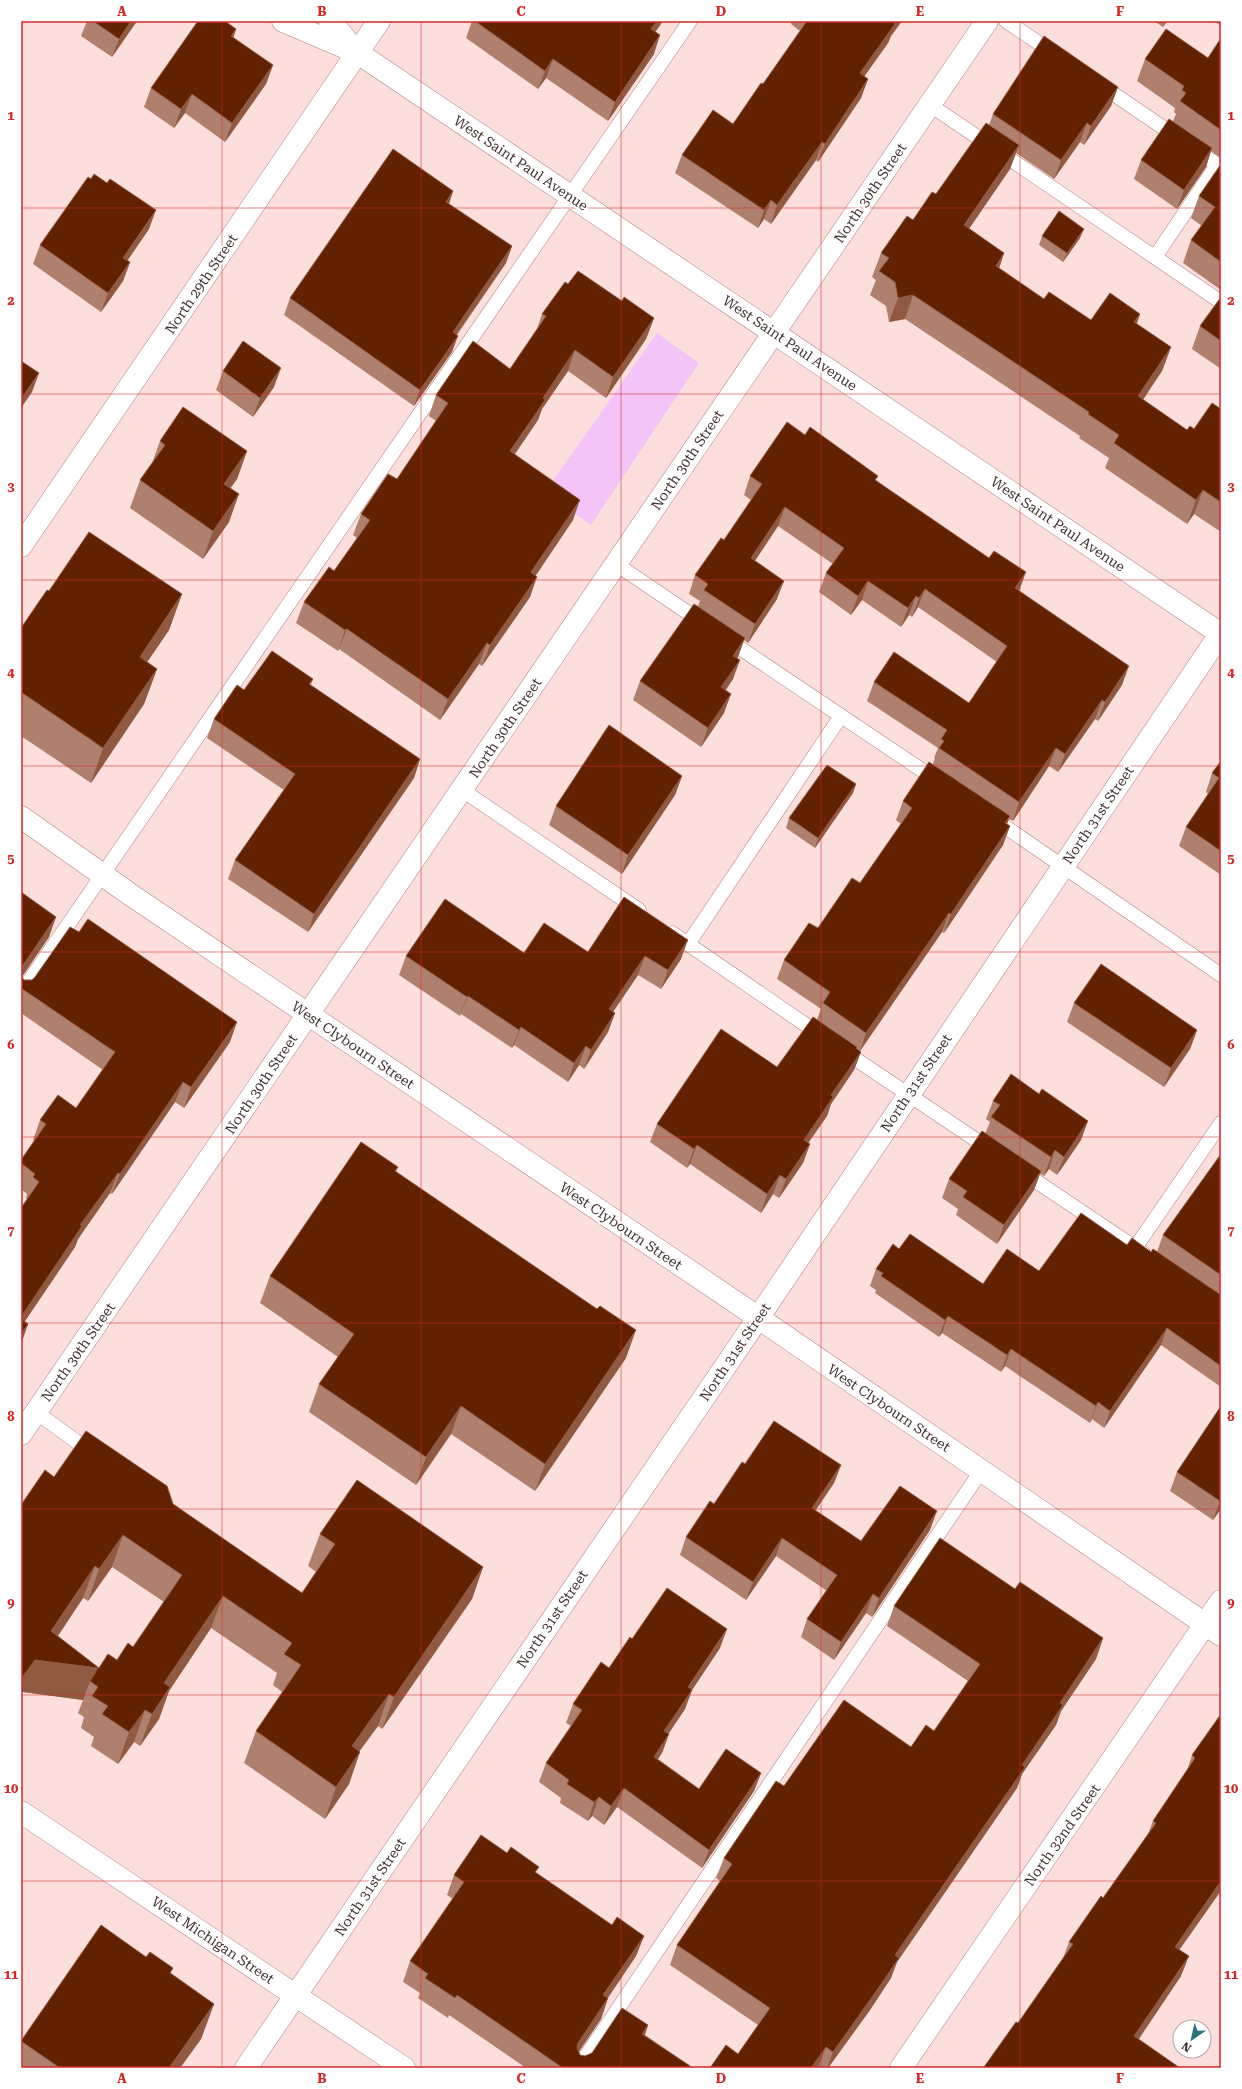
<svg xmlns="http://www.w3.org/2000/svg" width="1242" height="2089" font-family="'Roboto Serif',serif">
	<rect width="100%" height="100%" fill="#fcdfdc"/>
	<polygon fill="#f4c4f8" points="657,333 699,363 591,525 545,492"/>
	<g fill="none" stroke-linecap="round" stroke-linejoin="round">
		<defs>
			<g id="lane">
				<polyline points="1006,21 1055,54"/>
				<polyline points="1099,84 1221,167"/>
				<polyline points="930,105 1221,302"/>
				<polyline points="1155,257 1217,165"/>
				<polyline points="616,564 703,623"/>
				<polyline points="725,638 938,781"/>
				<polyline points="462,790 639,910"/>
				<polyline points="994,819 1221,975"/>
				<polyline points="672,933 822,1036"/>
				<polyline points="688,944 841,716"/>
				<polyline points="21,993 690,21"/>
				<polyline points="842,1050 991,1150"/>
				<polyline points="1021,1171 1143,1253"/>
				<polyline points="1135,1248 1221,1123"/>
				<polyline points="36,1412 92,1453"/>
				<polyline points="578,2068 981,1471"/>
			</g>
			<g id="street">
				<polyline points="21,546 379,21"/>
				<polyline points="21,1434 987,21"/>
				<polyline points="21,1812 404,2068"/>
				<polyline points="246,2068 729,1361 1221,633"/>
				<polyline points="901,2068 1221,1601"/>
			</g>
			<g id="secondary">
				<polyline points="283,21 358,53 1221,634"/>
				<polyline points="330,21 354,49"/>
				<polyline points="21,817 131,895 728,1297 1221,1635"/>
			</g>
		</defs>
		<use href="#lane" stroke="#ae8380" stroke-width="15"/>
		<use href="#street" stroke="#ae8380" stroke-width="23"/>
		<use href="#secondary" stroke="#ae8380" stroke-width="23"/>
		<use href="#lane" stroke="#fff" stroke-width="14"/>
		<use href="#street" stroke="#fff" stroke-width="22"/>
		<use href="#secondary" stroke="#fff" stroke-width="22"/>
	</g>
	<g fill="#af806e" fill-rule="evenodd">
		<polygon points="87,21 137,21 112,57 81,36"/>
		<polygon points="472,21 663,21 655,32 654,54 608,121 546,78 538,89 466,38"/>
		<polygon points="792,21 902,21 891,36 888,43 864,77 868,79 861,98 818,162 816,160 771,224 764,219 758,228 675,173 682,155 733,124 763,84 800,31 791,24"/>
		<polygon points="1154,21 1167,21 1163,27"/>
		<polygon points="1214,21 1221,21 1221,26"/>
		<polygon points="236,29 233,38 273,65 266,84 225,142 185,113 174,128 144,107 151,88"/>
		<polygon points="1221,38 1221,158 1211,151 1206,167 1177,209 1134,179 1141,160 1173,121 1176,114 1174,112 1175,108 1137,81 1145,59 1208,58"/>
		<polygon points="1118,87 1111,106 1084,145 1080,142 1054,179 1016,153 1010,169 969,229 1004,253 999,268 1044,299 1091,320 1140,314 1137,324 1171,347 1162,371 1143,400 1187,430 1194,429 1221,409 1221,532 1194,514 1187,524 1105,468 1109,458 1079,438 1080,436 905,319 889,322 886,306 870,295 876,280 872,277 881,253 913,220 936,194 989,125 993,114"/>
		<polygon points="1221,164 1221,290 1183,263 1191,240 1202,226 1191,218 1199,196"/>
		<polygon points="453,191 449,204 512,246 506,263 457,335 452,352 414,406 284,315 290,298"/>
		<polygon points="149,229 127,261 130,262 123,281 101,312 33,264 40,245"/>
		<polygon points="1042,236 1080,238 1063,262 1039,245"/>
		<polygon points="568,284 622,301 654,318 646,339 606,398 568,371 542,409 538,420 515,454 573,520 536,575 530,597 482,666 479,664 440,720 339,649 338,651 296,623 304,602 334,571 357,538 353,535 361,514 397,479 436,421 429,416 436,395 510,369 537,329 542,314"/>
		<polygon points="1221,297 1221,369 1192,349 1200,326"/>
		<polygon points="223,371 274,387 253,417 216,390"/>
		<polygon points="805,435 876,480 1019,591 1122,685 1098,721 1095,719 1058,772 1049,766 1013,821 1009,819 1007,824 1010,826 1003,845 944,933 942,932 860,1051 861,1052 854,1070 831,1104 827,1116 808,1143 810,1144 803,1163 779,1198 773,1194 761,1213 690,1164 687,1168 650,1142 657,1124 777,1067 817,1019 821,1009 777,979 784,960 818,928 860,883 901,824 896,820 903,801 933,764 935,758 934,758 938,748 867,701 874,682 969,703 997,662 918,607 912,617 909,615 901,627 862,600 851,615 819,592 826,573 833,564 778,526 755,561 777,599 748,643 744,640 737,658 733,679 726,690 724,713 701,747 633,700 640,681 698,606 700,601 689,594 695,575 724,540 751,500 744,495 750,476"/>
		<polygon points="160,441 247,451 237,479 230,488 229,522 203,559 130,508 140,480 152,463"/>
		<polygon points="49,591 182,594 169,630 147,662 157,669 144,704 91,783 21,736 21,628"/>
		<polygon points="313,679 311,685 420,759 414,778 308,932 228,879 235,860 284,790 207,738 214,719 244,690"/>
		<polygon points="1221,761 1221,875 1179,846 1186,827 1208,794 1206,792 1212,773"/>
		<polygon points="682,776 675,795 622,874 549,825 556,806"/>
		<polygon points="856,784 853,793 815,848 786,828 789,818"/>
		<polygon points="21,892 49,937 22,977 24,980 230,1042 184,1108 175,1102 112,1194 110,1193 78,1239 75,1247 25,1321 28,1324 21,1344 21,1208 27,1199 26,1198 27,1194 21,1189 21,1160 34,1141 33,1140 40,1120 76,1108 103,1070 21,1013"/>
		<polygon points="624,897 681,959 661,989 638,975 613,1012 615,1013 608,1032 584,1069 579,1065 568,1082 514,1045 512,1048 461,1014 460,1016 399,975 406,956 524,953 588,952"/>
		<polygon points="1074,1003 1197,1030 1190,1049 1164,1087 1067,1022"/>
		<polygon points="993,1101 1081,1140 1057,1175 1049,1169 1044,1176 1040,1174 1034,1190 997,1244 956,1215 958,1209 942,1198 949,1179 985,1134 990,1122 986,1119"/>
		<polygon points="1221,1154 1221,1387 1161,1345 1104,1428 1092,1419 1090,1423 1005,1366 1001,1372 942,1333 939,1337 875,1293 876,1290 870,1286 876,1269 899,1249 983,1284 1039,1271 1127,1245 1151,1252 1157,1252 1163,1235"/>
		<polygon points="398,1167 396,1172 626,1358 535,1491 451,1434 416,1485 309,1412 319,1384 338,1357 260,1303 270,1276"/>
		<polygon points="1221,1406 1221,1509 1213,1520 1170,1491 1177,1472"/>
		<polygon points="745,1464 841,1465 834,1483 815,1511 861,1541 930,1530 872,1617 866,1613 834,1660 801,1637 807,1619 827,1591 776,1556 746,1600 680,1555 686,1537 714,1504"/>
		<path d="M54,1477L173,1504L302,1593L316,1572L308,1566L320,1534L483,1567L472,1599L382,1729L378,1726L359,1751L349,1784L325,1819L244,1763L256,1731L282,1692L273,1685L277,1673L211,1628L169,1691L159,1719L140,1746L134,1742L118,1764L91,1746L94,1737L81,1728L84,1717L78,1713L83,1700L23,1692L21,1694V1505ZM112,1567L164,1602L133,1647L117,1660L99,1668L58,1636L83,1598L88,1601Z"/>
		<polygon points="1015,1589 1103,1638 1096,1659 1061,1711 1056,1725 1022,1774 1017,1788 897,1962 891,1978 870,2010 828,2068 820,2068 819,2067 818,2068 710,2068 738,2054 758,2025 670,1965 677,1945 720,1881 716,1878 724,1858 784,1786 911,1747 934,1731 968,1681 887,1626 894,1606"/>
		<polygon points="632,1639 720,1648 692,1690 685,1709 669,1733 662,1753 658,1759 699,1789 761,1773 754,1791 702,1868 617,1807 604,1825 592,1816 588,1821 560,1803 561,1798 539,1782 546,1763 571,1726 566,1723 573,1704 609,1668"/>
		<polygon points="1221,1714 1221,1892 1220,1892 1179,1950 1181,1976 1139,2039 1180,2068 984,2068 1018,2023 1063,1958 1069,1942 1103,1898 1148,1834 1153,1821 1187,1771 1192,1755"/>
		<polygon points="537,1874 612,1925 644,1936 636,1956 608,1998 601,2019 579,2052 580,2055 585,2056 648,2025 645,2035 693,2068 526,2068 449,2015 448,2018 418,1998 420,1993 403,1982 410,1961 453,1899 447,1895 454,1875"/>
		<polygon points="171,1973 214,2004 201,2039 180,2068 21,2068 21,2041"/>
	</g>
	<g fill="#905a42">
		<polygon points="131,21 137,21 112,57 119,39"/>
		<polygon points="657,21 663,21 645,47 651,29"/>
		<polygon points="895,21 902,21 891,36 888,43 853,92 860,73"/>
		<polygon points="1165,21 1167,21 1163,27"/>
		<polygon points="236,29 230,48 231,36"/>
		<polygon points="660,35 654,54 608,121 615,102"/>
		<polygon points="553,59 546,78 538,89 545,71"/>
		<polygon points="273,65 266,84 225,142 232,123"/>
		<polygon points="868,79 861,98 818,162 825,144"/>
		<polygon points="1118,87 1111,106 1084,145 1091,126"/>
		<polygon points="192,94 185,113 174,128 181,109"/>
		<polygon points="1087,123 1080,142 1054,179 1061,160"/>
		<polygon points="822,142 816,160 771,224 777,205"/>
		<polygon points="1019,145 1010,169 955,249 964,225"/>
		<polygon points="1212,148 1206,167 1177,209 1184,190"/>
		<polygon points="453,191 448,207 446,202"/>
		<polygon points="771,200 764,219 758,228 764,210"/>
		<polygon points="156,210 149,229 116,277 123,258"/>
		<polygon points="1084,229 1080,238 1063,262 1067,253"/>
		<polygon points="512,246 506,263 447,348 453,332"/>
		<polygon points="1004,253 996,278 996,266"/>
		<polygon points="130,262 123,281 101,312 108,293"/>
		<polygon points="913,295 905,319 889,322 898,298"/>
		<polygon points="1140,314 1131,338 1134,322"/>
		<polygon points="654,318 646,339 606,398 613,377"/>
		<polygon points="458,336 452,352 414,406 420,390"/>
		<polygon points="1171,347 1162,371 1129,420 1138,396"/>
		<polygon points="575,350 568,371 542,409 538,420 503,471 510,451 543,398"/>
		<polygon points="281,368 274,387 253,417 260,398"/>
		<polygon points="39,373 32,392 21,408 21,399"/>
		<polygon points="247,451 237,479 214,511 224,484"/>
		<polygon points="1203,490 1194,514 1187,524 1196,500"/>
		<polygon points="239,494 229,522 203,559 213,531"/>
		<polygon points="580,500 573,520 524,593 531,572"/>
		<polygon points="785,507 778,526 744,577 751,558"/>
		<polygon points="1026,572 1019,591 1008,607 1015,588"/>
		<polygon points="537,577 530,597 482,666 490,645"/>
		<polygon points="784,581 777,599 748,643 755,624"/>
		<polygon points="868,581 862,600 851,615 858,596"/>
		<polygon points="925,589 918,607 912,617 919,598"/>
		<polygon points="182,594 169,630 127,692 140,657"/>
		<polygon points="916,596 909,615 901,627 908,608"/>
		<polygon points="347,629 339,649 338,651 345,630"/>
		<polygon points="745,638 738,657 727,675 733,656"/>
		<polygon points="487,643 479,664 440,720 448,699"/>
		<polygon points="740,660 733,679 714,706 721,687"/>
		<polygon points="1129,666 1122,685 1098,721 1105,702"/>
		<polygon points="157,669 144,704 91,783 103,748"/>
		<polygon points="731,694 724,713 701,747 708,728"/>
		<polygon points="1102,700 1095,719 1058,772 1065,754"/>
		<polygon points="1056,748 1049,766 1013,821 1019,802"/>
		<polygon points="420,759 414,778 308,932 314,914"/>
		<polygon points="682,776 675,795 622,874 628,855"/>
		<polygon points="856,784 853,793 815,848 818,838"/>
		<polygon points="1010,816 1003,835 1005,823"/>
		<polygon points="1010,826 1003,845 944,933 951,914"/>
		<polygon points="949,913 942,932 860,1051 866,1033"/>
		<polygon points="56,917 49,937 21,978 21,968"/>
		<polygon points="688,940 681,959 661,989 668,970"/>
		<polygon points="645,956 638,975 602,1028 609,1009"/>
		<polygon points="468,996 461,1014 460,1016 467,997"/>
		<polygon points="615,1013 608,1032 584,1069 591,1050"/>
		<polygon points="237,1022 230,1042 184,1108 191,1087"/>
		<polygon points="521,1027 514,1045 512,1048 519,1030"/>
		<polygon points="1197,1030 1190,1049 1164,1087 1171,1068"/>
		<polygon points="586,1046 579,1065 568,1082 574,1063"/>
		<polygon points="861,1052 854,1070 831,1104 827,1116 797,1159 804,1140 831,1095"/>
		<polygon points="183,1082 175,1102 112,1194 120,1174"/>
		<polygon points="1088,1121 1081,1140 1057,1175 1064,1157"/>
		<polygon points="810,1144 803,1163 779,1198 786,1179"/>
		<polygon points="697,1145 690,1164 687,1168 694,1149"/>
		<polygon points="1055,1150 1049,1169 1044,1176 1051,1157"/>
		<polygon points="1041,1171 1034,1190 997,1244 1004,1225"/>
		<polygon points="118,1173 110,1193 78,1239 75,1247 21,1327 21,1317 80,1225"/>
		<polygon points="780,1175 773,1194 761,1213 767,1194"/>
		<polygon points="948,1316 942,1333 939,1337 945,1320"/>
		<polygon points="28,1324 21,1344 21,1334"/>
		<polygon points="1167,1328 1161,1345 1104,1428 1110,1411"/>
		<polygon points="636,1330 626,1358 535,1491 545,1464"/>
		<polygon points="1011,1349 1005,1366 1001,1372 1007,1355"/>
		<polygon points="1098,1402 1092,1419 1090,1423 1096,1406"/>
		<polygon points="461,1406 451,1434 416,1485 426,1457"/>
		<polygon points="841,1465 834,1483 805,1526 812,1508"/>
		<polygon points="1221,1500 1221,1509 1213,1520 1220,1501"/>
		<polygon points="937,1511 930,1530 872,1617 879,1598"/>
		<polygon points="123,1535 112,1567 88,1601 99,1569"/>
		<polygon points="782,1538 776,1556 746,1600 753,1582"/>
		<polygon points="95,1566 83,1598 41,1661 98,1668 90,1681 83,1700 23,1692 21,1694 21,1679 51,1631"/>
		<polygon points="483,1567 472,1599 382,1729 394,1697"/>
		<polygon points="873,1594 866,1613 834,1660 841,1642"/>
		<polygon points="223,1596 211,1628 169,1691 159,1719 140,1746 152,1714 164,1683"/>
		<polygon points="727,1629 720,1648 692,1690 685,1709 658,1749 664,1731 688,1687"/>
		<polygon points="1103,1638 1096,1659 1061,1711 1056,1725 1022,1774 1017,1788 897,1962 891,1978 870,2010 828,2068 827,2068 833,2052 895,1955 1022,1765 1060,1703"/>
		<polygon points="389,1694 378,1726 340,1778 352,1746"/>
		<polygon points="145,1710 134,1742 118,1764 129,1732"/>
		<polygon points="669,1734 662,1753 647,1775 654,1757"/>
		<polygon points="360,1752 349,1784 325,1819 336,1787"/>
		<polygon points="761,1773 754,1791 702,1868 709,1850"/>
		<polygon points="624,1788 617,1807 604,1825 611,1806"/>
		<polygon points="599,1797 592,1816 588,1821 594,1802"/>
		<polygon points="1221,1881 1221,1890 1220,1892 1168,1966 1175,1947"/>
		<polygon points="644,1936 636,1956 596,2015 603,1995"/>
		<polygon points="1189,1956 1181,1976 1127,2056 1134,2036"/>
		<polygon points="608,1998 601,2019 571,2063 578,2043"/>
		<polygon points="214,2004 201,2039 180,2068 169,2068"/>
		<polygon points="648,2025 641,2046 642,2034"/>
		<polygon points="826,2047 818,2068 811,2068"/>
	</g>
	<g fill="#622100" stroke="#905a42" fill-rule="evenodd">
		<polygon points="93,21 131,21 119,39"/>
		<polygon points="198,21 225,21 236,29 231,36 273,65 232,123 192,94 181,109 151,88"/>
		<polygon points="475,21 657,21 651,29 660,35 615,102 553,59 545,71"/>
		<polygon points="807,21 895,21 894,23 895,24 860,73 868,79 825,144 822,142 777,205 771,200 764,210 682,155 713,110 733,124 761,83 763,84"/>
		<polygon points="1166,29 1208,58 1221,38 1221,130 1180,101 1186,93 1182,90 1184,86 1145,59"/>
		<polygon points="1044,36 1118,87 1091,126 1087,123 1061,160 993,114"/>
		<polygon points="1169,119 1212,148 1184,190 1141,160"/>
		<polygon points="986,123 1019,145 964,225 1004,253 996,266 1044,299 1049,292 1091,320 1110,293 1140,314 1134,322 1171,347 1138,396 1187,430 1190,426 1194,429 1212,403 1221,409 1221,502 1203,490 1196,500 1114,443 1119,435 1088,414 1089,412 913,295 898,298 895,282 879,271 889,258 881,253 907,216 913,220 932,192 936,194"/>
		<polygon points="393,149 453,191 446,202 512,246 453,332 458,336 420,390 290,298"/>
		<polygon points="1221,164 1221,262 1191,240 1215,207 1199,196"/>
		<polygon points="94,174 107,183 110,179 156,210 123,258 130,262 108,293 40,245 88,177 91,179"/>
		<polygon points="1059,211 1084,229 1067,253 1042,236"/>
		<polygon points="578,271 622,301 624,297 654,318 613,377 575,350 543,398 545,400 510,451 580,500 531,572 537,577 490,645 487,643 448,699 347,629 345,630 304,602 329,567 334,571 370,520 361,514 388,474 397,479 448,403 436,395 473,341 510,369 546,316 542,314 565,282 568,284"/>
		<polygon points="1221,297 1221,341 1200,326"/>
		<polygon points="243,341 281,368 260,398 223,371"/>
		<polygon points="21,361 39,373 21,399"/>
		<polygon points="183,407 247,451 224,484 239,494 213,531 140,480 165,445 160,441"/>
		<polygon points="787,422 805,435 810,427 878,476 875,480 989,558 994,551 1026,572 1015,588 1129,666 1105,702 1102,700 1065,754 1056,748 1019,802 939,748 944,741 941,739 947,730 874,682 894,652 969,703 1007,646 925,589 919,598 916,596 908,608 868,581 858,596 826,573 844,548 785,507 751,558 784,581 755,624 704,590 708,584 695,575 721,538 724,540 762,484 750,476"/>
		<polygon points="89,532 182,594 140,657 157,669 103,748 21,692 21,628 47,590 49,591"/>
		<polygon points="694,604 745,638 733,656 740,660 721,687 731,694 708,728 640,681"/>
		<polygon points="272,651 313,679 309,684 420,759 314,914 235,860 295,774 214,719 237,685 244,690"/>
		<polygon points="609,725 682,776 628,855 556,806"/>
		<polygon points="1221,761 1221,851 1186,827 1219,778 1212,773"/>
		<polygon points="929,762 1010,816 1005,823 1010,826 951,914 949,913 866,1033 823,1003 830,992 784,960 809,923 818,928 852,878 860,883 912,808 903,801"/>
		<polygon points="827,765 856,784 818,838 789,818"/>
		<polygon points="21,892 56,917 21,968 21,972"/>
		<polygon points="624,897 688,940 668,970 645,956 609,1009 615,1013 591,1050 586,1046 574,1063 521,1027 519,1030 468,996 467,997 406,956 445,899 524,953 544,923 588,952"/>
		<polygon points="88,919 237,1022 191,1087 183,1082 120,1174 118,1173 80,1225 82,1226 21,1317 21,1208 39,1182 33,1177 35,1174 21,1163 21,1160 46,1124 40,1120 58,1095 76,1108 115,1052 21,988 21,976 24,980 32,980 35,977 70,927 79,932"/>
		<polygon points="1101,964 1197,1030 1171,1068 1074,1003"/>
		<polygon points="813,1017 857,1047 856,1048 861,1052 831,1095 833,1097 804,1140 810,1144 786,1179 780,1175 767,1194 697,1145 694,1149 657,1124 721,1029 777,1067"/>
		<polygon points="1011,1074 1039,1094 1042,1089 1088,1121 1064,1157 1055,1150 1051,1157 991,1117 1000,1105 993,1101"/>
		<polygon points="982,1131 1041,1171 1004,1225 963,1197 967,1191 949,1179"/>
		<polygon points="361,1142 398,1167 395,1171 597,1309 600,1306 636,1330 545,1464 461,1406 426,1457 319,1384 354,1334 270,1276"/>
		<polygon points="1221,1154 1221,1275 1163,1235"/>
		<polygon points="1081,1213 1127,1245 1132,1238 1151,1252 1153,1249 1221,1295 1221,1366 1167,1328 1110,1411 1098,1402 1096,1406 1011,1349 1007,1355 948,1316 945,1320 881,1276 883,1273 876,1269 893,1244 899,1249 910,1234 983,1284 1007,1249 1039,1271"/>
		<polygon points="21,1319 28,1324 21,1334"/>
		<polygon points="1221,1406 1221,1500 1220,1501 1177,1472"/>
		<polygon points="774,1421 841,1465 812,1508 861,1541 900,1486 937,1511 879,1598 873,1594 841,1642 807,1619 837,1575 782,1538 753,1582 686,1537 710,1501 714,1504 742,1462 745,1464"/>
		<path d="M86,1431L167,1486L173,1504L302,1593L335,1544L320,1534L357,1480L483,1567L394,1697L389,1694L352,1746L360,1752L336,1787L256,1731L301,1665L284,1654L292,1643L223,1596L164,1683L170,1687L152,1714L145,1710L129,1732L102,1714L108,1706L92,1696L98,1687L90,1681L98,1668L35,1660L21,1679V1520L23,1517L21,1515V1505L45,1470L54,1477ZM123,1535L182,1575L133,1647L128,1643L117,1660L108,1654L99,1668L51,1631L95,1566L99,1569Z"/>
		<polygon points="940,1538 1015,1589 1020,1582 1103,1638 1060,1703 1063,1705 1022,1765 1025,1767 895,1955 899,1958 877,1990 833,2052 826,2047 811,2068 710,2068 726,2045 738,2054 770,2008 677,1945 732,1864 724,1858 776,1781 784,1786 844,1700 911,1747 926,1725 934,1731 980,1664 894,1606"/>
		<polygon points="667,1588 727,1629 688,1687 692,1690 664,1731 669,1734 654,1757 699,1789 726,1749 761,1773 709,1850 624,1788 611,1806 599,1797 594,1802 567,1784 569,1780 546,1763 582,1710 573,1704 601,1662 609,1668 630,1637 632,1639"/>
		<polygon points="1221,1714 1221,1881 1175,1947 1189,1956 1134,2036 1180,2068 986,2068 984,2067 1016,2022 1018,2023 1073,1944 1069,1942 1101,1896 1103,1898 1156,1823 1153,1821 1195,1758 1192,1755"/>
		<polygon points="481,1835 507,1853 511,1847 539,1867 535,1872 612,1925 617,1917 644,1936 603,1995 608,1998 578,2043 577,2048 580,2055 585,2056 592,2053 622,2008 648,2025 642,2034 693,2068 563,2068 457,1995 455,1998 425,1978 428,1974 410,1961 464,1882 454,1875"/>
		<polygon points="101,1925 146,1957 150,1952 173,1968 170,1973 214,2004 169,2068 60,2068 21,2041"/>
	</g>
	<path fill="none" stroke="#d62828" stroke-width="1" stroke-opacity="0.55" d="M222,21V2068M421,21V2068M621,21V2068M821,21V2068M1020,21V2068M21,208H1221M21,394H1221M21,580H1221M21,766H1221M21,952H1221M21,1137H1221M21,1323H1221M21,1509H1221M21,1695H1221M21,1881H1221"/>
	<g text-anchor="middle" stroke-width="4" stroke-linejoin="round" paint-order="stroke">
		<g font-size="14" fill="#443230" stroke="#fff">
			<text transform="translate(521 163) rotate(34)" y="5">West Saint Paul Avenue</text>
			<text transform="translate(870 193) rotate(-56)" y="5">North 30th Street</text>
			<text transform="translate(201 284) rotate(-56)" y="5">North 29th Street</text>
			<text transform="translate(790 343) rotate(34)" y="5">West Saint Paul Avenue</text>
			<text transform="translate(687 460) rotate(-56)" y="5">North 30th Street</text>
			<text transform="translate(1058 524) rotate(34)" y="5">West Saint Paul Avenue</text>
			<text transform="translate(505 728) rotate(-56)" y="5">North 30th Street</text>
			<text transform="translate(1098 815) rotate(-56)" y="5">North 31st Street</text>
			<text transform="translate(353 1045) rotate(34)" y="5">West Clybourn Street</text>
			<text transform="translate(916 1083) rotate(-56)" y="5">North 31st Street</text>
			<text transform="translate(261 1084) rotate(-56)" y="5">North 30th Street</text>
			<text transform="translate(621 1226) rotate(34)" y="5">West Clybourn Street</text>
			<text transform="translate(78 1352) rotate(-55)" y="5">North 30th Street</text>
			<text transform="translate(735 1352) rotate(-56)" y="5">North 31st Street</text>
			<text transform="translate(889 1408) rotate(34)" y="5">West Clybourn Street</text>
			<text transform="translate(552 1619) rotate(-56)" y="5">North 31st Street</text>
			<text transform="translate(1062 1835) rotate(-55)" y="5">North 32nd Street</text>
			<text transform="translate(370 1887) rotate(-56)" y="5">North 31st Street</text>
			<text transform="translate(213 1940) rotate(34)" y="5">West Michigan Street</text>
		</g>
	</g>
	<rect width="1242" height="2089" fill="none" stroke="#ffffff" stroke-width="44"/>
	<g transform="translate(1192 2039) rotate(214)"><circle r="19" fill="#ffffff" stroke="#b4adac"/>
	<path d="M0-3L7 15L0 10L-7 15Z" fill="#2c757c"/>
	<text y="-6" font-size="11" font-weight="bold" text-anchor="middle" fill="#443230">N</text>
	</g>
	<rect x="22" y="22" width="1198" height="2045" fill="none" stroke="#d62828" stroke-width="1.5"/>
	<g font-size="13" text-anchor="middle" font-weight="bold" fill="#d62828">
		<text x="122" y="16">A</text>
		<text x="322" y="16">B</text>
		<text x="521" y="16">C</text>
		<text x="721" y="16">D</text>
		<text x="920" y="16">E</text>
		<text x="1120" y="16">F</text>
		<text x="11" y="120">1</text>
		<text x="1231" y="120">1</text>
		<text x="11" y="305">2</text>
		<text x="1231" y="305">2</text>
		<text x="11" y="491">3</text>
		<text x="1231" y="491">3</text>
		<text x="11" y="677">4</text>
		<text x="1231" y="677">4</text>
		<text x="11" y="863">5</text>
		<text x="1231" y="863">5</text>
		<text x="11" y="1049">6</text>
		<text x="1231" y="1049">6</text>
		<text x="11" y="1235">7</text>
		<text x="1231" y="1235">7</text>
		<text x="11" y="1421">8</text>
		<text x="1231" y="1421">8</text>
		<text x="11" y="1607">9</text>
		<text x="1231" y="1607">9</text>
		<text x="11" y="1793">10</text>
		<text x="1231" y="1793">10</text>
		<text x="11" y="1979">11</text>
		<text x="1231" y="1979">11</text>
		<text x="122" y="2083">A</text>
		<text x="322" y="2083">B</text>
		<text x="521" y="2083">C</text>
		<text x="721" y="2083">D</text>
		<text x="920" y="2083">E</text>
		<text x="1120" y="2083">F</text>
	</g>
</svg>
